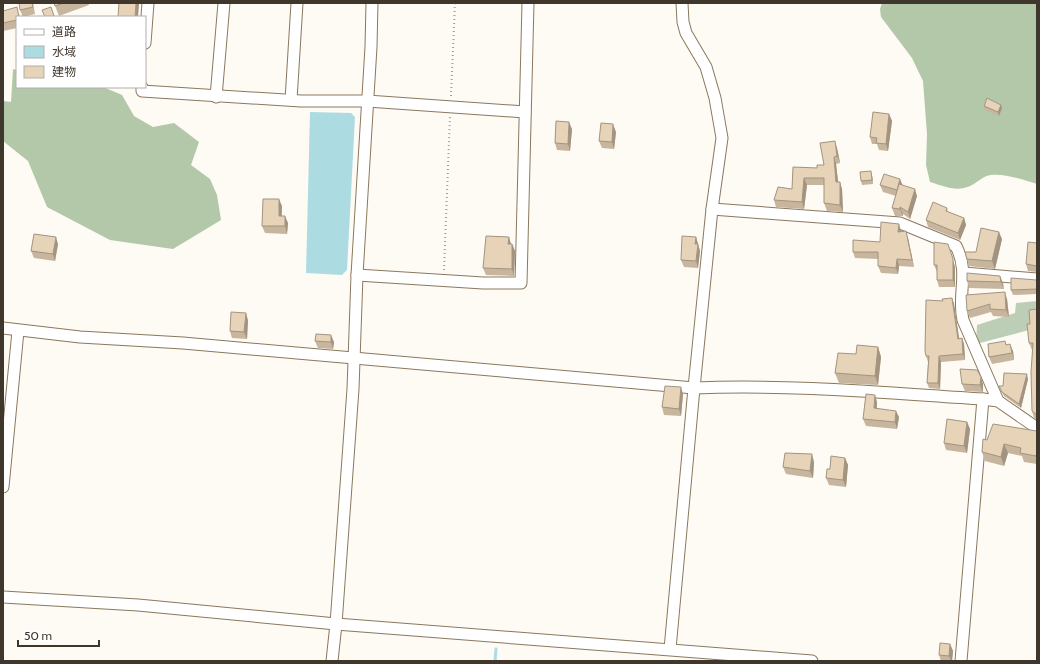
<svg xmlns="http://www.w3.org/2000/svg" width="1040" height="664" font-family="Cabin,'Noto Sans JP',sans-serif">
	<rect width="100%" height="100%" fill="#fefaf4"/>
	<polygon fill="#bcceb5" points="1037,301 1037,316 1029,330 976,344 977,325 1015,313 1016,303"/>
	<g fill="#b2c8a9">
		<path d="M882,3H1037V184C1025,180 1003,173 991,175C983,176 978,182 972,185C957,193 944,186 930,182L926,165L927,134L923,81L912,58L881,17L880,9Z"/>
		<polygon points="13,69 17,70 17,87 103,87 122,95 134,116 153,127 174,123 199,142 191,165 210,179 217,195 221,220 173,249 110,240 47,207 28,161 3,141 3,101 11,102"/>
	</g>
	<polygon fill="#addbe2" points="310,112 351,113 355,117 347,270 342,275 306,273"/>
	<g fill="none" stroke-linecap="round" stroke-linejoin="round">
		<polyline stroke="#addbe2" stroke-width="3" points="495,661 496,649"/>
		<defs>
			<g id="minor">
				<polyline points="145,43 148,3"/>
				<polyline points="142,87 142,91 301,101 367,101 525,112"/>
				<polyline points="216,97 224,3"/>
				<polyline points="291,100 297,3"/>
				<path d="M712,209L900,223L956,246C970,274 957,293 963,320L998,401"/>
				<polyline points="964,273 1037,279"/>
				<polyline points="357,275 483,283 521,283 528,3"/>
				<path d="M3,328L80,337L183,343L694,388C790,384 887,393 983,399L998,401L1037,428"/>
				<polyline points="3,487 18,331"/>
				<polyline points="3,597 138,605 336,624 812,661"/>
				<polyline points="670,649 694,388 712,209 722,138 715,98 706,67 686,33 683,22 682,3"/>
				<polyline points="332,661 336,624 353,389 357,275 371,47 372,3"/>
				<polyline points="961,661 983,399"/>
			</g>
		</defs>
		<use href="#minor" stroke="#8a785e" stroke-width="13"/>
		<g stroke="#a39c94" stroke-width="2" stroke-dasharray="1 3" stroke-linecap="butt">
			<polyline points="451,96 455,3"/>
			<polyline points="444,270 450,116"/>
		</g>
		<use href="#minor" stroke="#fff" stroke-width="11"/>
	</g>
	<g fill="#c7b59d">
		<polygon points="33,3 35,14 23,17 20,10"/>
		<polygon points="54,3 88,3 89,5 59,16"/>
		<polygon points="3,11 19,14 20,17 17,17 17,28 3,31"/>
		<polygon points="984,106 1002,108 999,116 985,110"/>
		<polygon points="889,114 892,121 888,151 879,150 877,144 872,144 870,137"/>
		<polygon points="572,129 570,151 557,150 555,143"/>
		<polygon points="616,132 614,149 602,148 599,141"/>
		<polygon points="837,148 840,163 836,164 838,182 842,189 843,212 827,211 824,203 824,185 807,185 804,209 776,207 774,200 792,189 793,167 817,168 824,165"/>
		<polygon points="872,175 873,184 862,185 861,181"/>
		<polygon points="880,185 903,185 917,196 910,219 903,214 903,216 895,216 892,208 896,196 883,192"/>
		<polygon points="282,206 282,216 288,223 287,234 265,233 262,226"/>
		<polygon points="947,208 948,212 964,218 966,225 960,240 928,227 926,220"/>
		<polygon points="901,231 908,238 914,267 899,266 898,274 881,273 878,266 878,259 855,258 853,252 880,242"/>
		<polygon points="696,237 700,251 698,268 684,267 681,260"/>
		<polygon points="1002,239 995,269 969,266 967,259 976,252"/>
		<polygon points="1037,243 1037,272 1028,271 1026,264"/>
		<polygon points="58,244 55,261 34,258 31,251"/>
		<polygon points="511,244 512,244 515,251 514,276 486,275 483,268"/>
		<polygon points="948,244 955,267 955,287 939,287 937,280 937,272 934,265"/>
		<polygon points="1000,276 1004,289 969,288 967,281"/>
		<polygon points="1037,280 1037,294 1013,295 1011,290"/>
		<polygon points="952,298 954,304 959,339 962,338 964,344 965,360 941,362 940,389 929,388 927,383 928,362 926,356 943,301"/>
		<polygon points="1007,299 1009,317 993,316 991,312 970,318 967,311"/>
		<polygon points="1037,309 1037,420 1034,418 1032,411 1032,350 1029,343 1030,324"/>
		<polygon points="248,320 247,339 232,338 230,331"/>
		<polygon points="315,341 334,342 333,349 318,348"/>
		<polygon points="1005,341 1006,345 1013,351 1014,360 992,364 989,357"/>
		<polygon points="878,347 881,357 878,385 839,383 835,373 856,354"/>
		<polygon points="1028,379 1021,408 1004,396 999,386 1003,386"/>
		<polygon points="962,384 983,384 983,392 965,391"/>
		<polygon points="683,394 681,416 664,415 662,407"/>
		<polygon points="877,402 877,408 899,417 897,429 866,426 863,419"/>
		<polygon points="967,422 970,429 967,453 946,450 944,443"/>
		<polygon points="1037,431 1037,464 1024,462 1022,456 1008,453 1004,466 985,461 982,452 987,440"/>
		<polygon points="845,458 848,465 846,487 829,485 826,478 830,469"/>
		<polygon points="814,462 813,478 786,474 783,467"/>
		<polygon points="950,644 953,651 952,661 941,661 939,655"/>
	</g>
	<g fill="#a29480">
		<polygon points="136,3 139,3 139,5 138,17 135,17"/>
		<polygon points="1001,105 1002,108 999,116 998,112"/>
		<polygon points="889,114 892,121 888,151 886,144"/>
		<polygon points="569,122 572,129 570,151 568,144"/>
		<polygon points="613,124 616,132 614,149 612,142"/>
		<polygon points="835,141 837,148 840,163 837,156"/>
		<polygon points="834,157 836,164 839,189 836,182"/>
		<polygon points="871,171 872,175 873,184 872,180"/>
		<polygon points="804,178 807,185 804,209 802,202"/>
		<polygon points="900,179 903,186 900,197 897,190"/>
		<polygon points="840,182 842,189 843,212 840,205"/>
		<polygon points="915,189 917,196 910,219 908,212"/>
		<polygon points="279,199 282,206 281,223 279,216"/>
		<polygon points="900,207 903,214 903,216 900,209"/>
		<polygon points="285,216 288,223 287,234 285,226"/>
		<polygon points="964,218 966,225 960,240 958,233"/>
		<polygon points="899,224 901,231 901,238 898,232"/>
		<polygon points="906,231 908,238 914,267 912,260"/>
		<polygon points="999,232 1002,239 995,269 992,261"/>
		<polygon points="56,237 58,244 55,261 53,254"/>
		<polygon points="509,237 511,244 511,251 508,244"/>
		<polygon points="696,237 700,251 698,268 696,261 695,244"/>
		<polygon points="512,244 515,251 514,276 512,269"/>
		<polygon points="948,244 955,267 955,287 953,280"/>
		<polygon points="897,259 899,266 898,274 896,268"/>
		<polygon points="1000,276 1003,283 1004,289 1001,282"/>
		<polygon points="1005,292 1007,299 1009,317 1006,310"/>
		<polygon points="952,298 954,304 960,344 958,339"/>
		<polygon points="246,313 248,320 247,339 244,332"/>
		<polygon points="331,335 334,342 333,349 331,342"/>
		<polygon points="962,338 964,344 965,360 963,354"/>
		<polygon points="1010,344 1013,351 1014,360 1012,353"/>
		<polygon points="878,347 881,357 878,385 875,376"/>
		<polygon points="939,356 941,362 940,389 938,383"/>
		<polygon points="1027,374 1028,379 1021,408 1019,404"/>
		<polygon points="981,377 983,384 983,392 980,385"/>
		<polygon points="681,387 683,394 681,416 679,409"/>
		<polygon points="875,395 877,402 876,414 874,408"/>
		<polygon points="896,411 899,417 897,429 895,422"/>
		<polygon points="967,422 970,429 967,453 964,446"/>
		<polygon points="1004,444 1008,453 1004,466 1001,457"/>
		<polygon points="812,454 814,462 813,478 810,471"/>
		<polygon points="845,458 848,465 846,487 843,480"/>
		<polygon points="950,644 953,651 952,661 951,661 949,656"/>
	</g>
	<g fill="#e7d3b7" stroke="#a29480">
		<polygon points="19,3 32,3 33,7 20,10"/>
		<polygon points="54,3 64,3 55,6"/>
		<polygon points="119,3 136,3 135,17 118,17"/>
		<polygon points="17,7 19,17 17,17 17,20 3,23 3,11"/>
		<polygon points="51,7 54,16 52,17 45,17 42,10"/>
		<polygon points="987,98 1001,105 998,112 984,106"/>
		<polygon points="873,112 889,114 886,144 876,143 877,138 870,137"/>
		<polygon points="556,121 569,122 568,144 555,143"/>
		<polygon points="601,123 613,124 612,142 599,141"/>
		<polygon points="835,141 837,156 834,157 836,182 840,182 840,205 824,203 824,178 804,178 802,202 774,200 778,187 792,189 793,167 817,168 817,165 824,165 820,143"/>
		<polygon points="871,171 872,180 861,181 860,172"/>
		<polygon points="884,174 900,179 897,190 880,185"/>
		<polygon points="899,184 915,189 908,212 900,207 900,209 892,208"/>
		<polygon points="263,199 279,199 279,216 285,216 285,226 262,226"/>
		<polygon points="933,202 947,208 946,211 964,218 958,233 926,220"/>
		<polygon points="881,222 899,224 898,232 906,231 912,260 897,259 896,268 878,266 878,252 853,252 853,240 880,242"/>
		<polygon points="981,228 999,232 992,261 967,259 965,252 976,252"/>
		<polygon points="34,234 56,237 53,254 31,251"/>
		<polygon points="486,236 509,237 508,244 512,244 512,269 483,268"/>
		<polygon points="682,236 696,237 695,244 698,244 696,261 681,260"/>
		<polygon points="934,242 948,244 953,259 953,280 937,280 937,265 934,265"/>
		<polygon points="1028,242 1037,243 1037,266 1026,264"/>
		<polygon points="967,273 1000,276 1001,282 967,281"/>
		<polygon points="1011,278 1037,280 1037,289 1011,290"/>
		<polygon points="1005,292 1006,310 990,309 990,304 967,311 966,295"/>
		<polygon points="952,298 958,339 962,338 963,354 939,356 938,383 927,383 929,356 926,356 925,351 926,300 943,301 942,299"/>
		<polygon points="1037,309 1037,415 1032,411 1031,372 1033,343 1029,343 1027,324 1030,324 1029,310"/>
		<polygon points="231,312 246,313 244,332 230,331"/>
		<polygon points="316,334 331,335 331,342 315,341"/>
		<polygon points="1005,341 1006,345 1010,344 1012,353 989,357 988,344"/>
		<polygon points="857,345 878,347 875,376 835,373 838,353 856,354"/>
		<polygon points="960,369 977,370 981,377 980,385 962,384"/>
		<polygon points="1004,373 1027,374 1019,404 1002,392 999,386 1003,386"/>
		<polygon points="665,386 681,387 679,409 662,407"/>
		<polygon points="866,394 875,395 874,408 896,411 895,422 863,419"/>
		<polygon points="947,419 967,422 964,446 944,443"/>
		<polygon points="993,424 1037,431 1037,451 1036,456 1020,453 1021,448 1004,444 1001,457 982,452 983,439 987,440"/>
		<polygon points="785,453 812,454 810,471 783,467"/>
		<polygon points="831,456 845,458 843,480 826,478 827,469 830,469"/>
		<polygon points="940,643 950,644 949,656 939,655"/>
	</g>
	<rect width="1040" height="664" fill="none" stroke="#3f362c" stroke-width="8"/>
	<rect x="16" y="16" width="130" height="72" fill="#ffffff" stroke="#b2afab"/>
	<rect x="24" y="29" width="20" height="6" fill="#ffffff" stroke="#b2afab"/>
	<text x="52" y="36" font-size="12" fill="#3f362c">道路</text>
	<rect x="24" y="46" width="20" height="12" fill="#addbe2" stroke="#b2afab"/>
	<text x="52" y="56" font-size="12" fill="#3f362c">水域</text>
	<rect x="24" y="66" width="20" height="12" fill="#e7d3b7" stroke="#b2afab"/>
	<text x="52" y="76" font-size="12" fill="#3f362c">建物</text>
	<path d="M18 640v6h81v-6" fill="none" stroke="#3f362c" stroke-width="2"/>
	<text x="24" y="640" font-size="12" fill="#3f362c" stroke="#ffffff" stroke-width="3" paint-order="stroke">50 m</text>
</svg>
